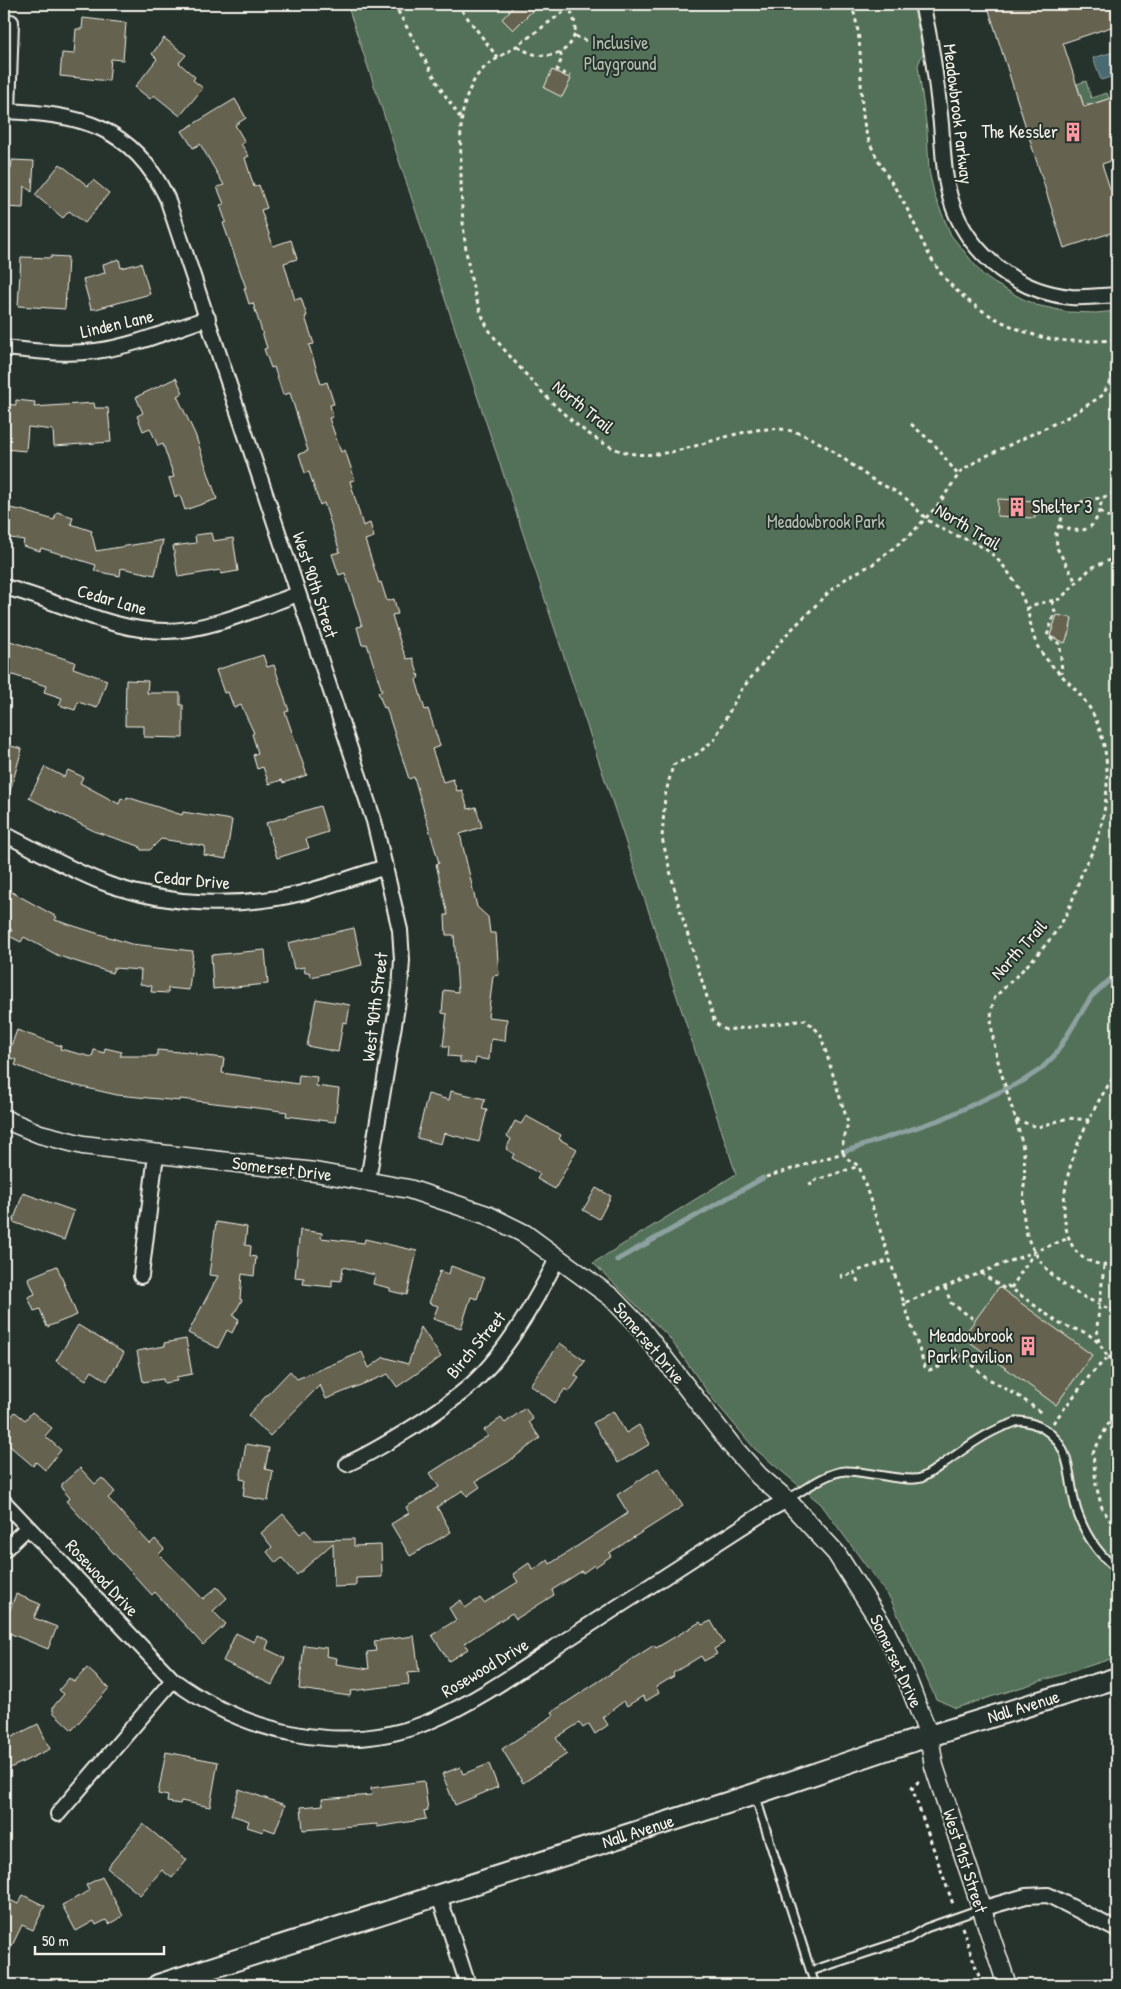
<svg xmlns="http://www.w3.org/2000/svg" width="1121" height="1989" font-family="'Patrick Hand',sans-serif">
	<rect width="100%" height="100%" fill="#26332d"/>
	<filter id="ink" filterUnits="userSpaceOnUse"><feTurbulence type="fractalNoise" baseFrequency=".02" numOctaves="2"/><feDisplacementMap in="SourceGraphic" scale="10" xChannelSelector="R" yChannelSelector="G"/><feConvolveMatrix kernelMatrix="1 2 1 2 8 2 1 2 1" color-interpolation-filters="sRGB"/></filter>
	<g filter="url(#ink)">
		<g fill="#537159" stroke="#a4b1a0">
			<polygon points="347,4 913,4 923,53 918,65 927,130 929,171 935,197 951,235 983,275 994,283 1021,298 1036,305 1068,312 1096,313 1117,311 1117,1657 956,1708 936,1699 891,1600 821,1504 755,1449 712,1398 668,1336 593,1263 736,1174"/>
			<polygon points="1086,81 1091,98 1107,93 1109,99 1088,105 1083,103 1077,84"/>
		</g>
		<polygon fill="#496b70" stroke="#8da1a0" points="1117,51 1117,75 1101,80 1093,58"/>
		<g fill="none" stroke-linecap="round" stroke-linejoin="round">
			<g stroke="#8da1a0" stroke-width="5">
				<polyline points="846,1151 942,1119 1023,1081 1041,1069 1055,1055 1091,997 1117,973"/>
				<polyline points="617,1260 763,1178"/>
			</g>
		</g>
		<g fill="#65624f" stroke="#f4f1e8">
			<polygon points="516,4 539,4 513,30 502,19"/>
			<polygon points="987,4 1117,4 1117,25 1063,43 1084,107 1117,96 1117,159 1102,164 1117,210 1117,231 1064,248"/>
			<polygon points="83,18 126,23 123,60 111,59 109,81 60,76 62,53 74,54 76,29 82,29"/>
			<polygon points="164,38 186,55 179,63 195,77 193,80 203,88 180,116 154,95 150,99 135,87 157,59 152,54"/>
			<polygon points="552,70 571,79 562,97 544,88"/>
			<polygon points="235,99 246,118 235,125 245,142 241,144 249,156 245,158 254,187 259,185 267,208 261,210 273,246 291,240 297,259 284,263 295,300 301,298 307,316 305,317 314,344 309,345 321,384 327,382 334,404 330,405 333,417 329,418 341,452 345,450 355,480 350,481 363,526 370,523 374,537 365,540 379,583 381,582 387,601 394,599 398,614 392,615 402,648 407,659 413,658 419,677 416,680 425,710 428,709 440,746 432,749 443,782 453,779 457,791 462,790 468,809 476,807 482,827 460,834 477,907 488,917 490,933 496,933 499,975 493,976 488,1017 507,1019 505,1041 491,1039 489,1060 476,1058 475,1064 460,1062 460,1057 448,1056 449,1046 443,1046 447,1014 442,1013 444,990 458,992 454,935 446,935 445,915 448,915 436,864 439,863 414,777 409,779 386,707 384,708 378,692 382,691 367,644 362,645 357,627 362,626 345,573 339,575 332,554 340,552 324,503 320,505 309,472 305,473 299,454 308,451 290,393 283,395 274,367 271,368 264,349 267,348 253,303 249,304 244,288 246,288 223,223 226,222 220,205 224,204 217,187 224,185 200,144 193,148 182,131"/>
			<polygon points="12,160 34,161 32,192 24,186 23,208 4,207 4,168 11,169"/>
			<polygon points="60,164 88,186 93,180 109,193 85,223 69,211 63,218 35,195"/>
			<polygon points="51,256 68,257 65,309 18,306 21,257 51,258"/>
			<polygon points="119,259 121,268 141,263 150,294 96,309 91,309 83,279 105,273 103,264"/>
			<polygon points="176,378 183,393 177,396 195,434 217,499 185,510 180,495 175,497 169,478 174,477 163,444 158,446 150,428 143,431 137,416 143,413 136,397"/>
			<polygon points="16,400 35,402 34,407 94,403 95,408 108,408 111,442 54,446 53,430 28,427 26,451 4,449 4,404 16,405"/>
			<polygon points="998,499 1036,501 1035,518 997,516"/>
			<polygon points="4,507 21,510 54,520 57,512 73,517 71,524 92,531 91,534 92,535 96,551 163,540 155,575 121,568 120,576 94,571 96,565 41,548 40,551 23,546 24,540 4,537"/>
			<polygon points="211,533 213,541 233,538 238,571 221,574 220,570 178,577 173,546 196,543 195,535"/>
			<polygon points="1057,615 1072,618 1070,629 1065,643 1050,636"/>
			<polygon points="4,639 75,662 73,668 107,680 97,708 78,702 75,710 59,705 62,698 44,692 46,686 4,672"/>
			<polygon points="263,655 267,667 274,665 289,711 285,712 307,775 283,783 282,780 269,784 263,767 257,769 253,755 258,753 252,734 254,733 241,705 234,708 228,692 224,693 216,670"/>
			<polygon points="126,680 148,681 147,693 180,693 180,705 183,705 183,738 144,737 144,726 125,726"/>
			<polygon points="4,744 22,749 8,798 4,797"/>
			<polygon points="45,767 64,777 68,770 83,777 80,783 119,804 121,798 126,800 127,797 182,815 183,812 232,820 226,859 204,855 205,846 161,839 150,850 141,850 139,846 96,832 29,798"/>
			<polygon points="320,806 328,832 306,839 309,848 277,858 266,823"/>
			<polygon points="10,891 57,917 55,920 131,944 193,951 189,990 168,988 168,993 151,992 152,986 140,984 141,970 114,968 112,973 59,956 24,937 21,942 9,936 12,930 4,926 4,902"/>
			<polygon points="354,928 362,965 311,977 309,972 305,973 304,967 294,969 288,943"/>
			<polygon points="265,950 268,984 213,989 211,955"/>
			<polygon points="316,999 350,1005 347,1023 343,1022 338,1052 307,1046"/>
			<polygon points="17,1030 61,1046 60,1049 92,1057 94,1050 104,1053 105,1048 122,1052 120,1056 157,1056 157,1050 180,1052 180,1051 196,1053 196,1055 224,1058 222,1073 298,1084 299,1075 317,1077 316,1086 339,1089 335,1122 286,1116 287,1112 274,1110 180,1099 180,1101 117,1095 56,1081 15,1065 17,1060 7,1057"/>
			<polygon points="451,1091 485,1099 482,1109 487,1110 479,1142 444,1133 441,1144 417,1138 428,1094 449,1100"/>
			<polygon points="526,1116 561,1135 559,1139 577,1149 555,1189 537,1179 540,1174 512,1158 514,1154 506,1149 511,1139 507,1136 515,1121 521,1124"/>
			<polygon points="596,1188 611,1196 599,1219 583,1210"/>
			<polygon points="23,1193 74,1211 64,1240 13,1222"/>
			<polygon points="216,1222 247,1227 245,1245 251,1246 250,1256 256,1257 254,1276 242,1274 240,1299 242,1300 233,1316 239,1319 232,1333 227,1330 218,1348 188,1333 218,1276 209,1275"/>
			<polygon points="300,1230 322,1233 321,1238 364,1243 365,1239 417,1251 407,1295 390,1291 390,1288 373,1284 375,1275 343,1267 341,1281 332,1280 332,1287 303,1284 304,1278 295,1277"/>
			<polygon points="57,1266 77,1315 47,1327 40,1309 34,1311 28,1297 35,1294 28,1278"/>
			<polygon points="451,1266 484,1278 477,1299 471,1297 461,1328 433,1319 438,1306 429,1303 440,1271 449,1274"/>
			<polygon points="999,1287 1092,1355 1056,1405 963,1337"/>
			<polygon points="78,1325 124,1353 107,1381 92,1371 86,1380 56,1361"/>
			<polygon points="421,1327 441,1357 397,1387 388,1374 326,1399 320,1385 270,1436 248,1415 290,1371 297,1379 362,1352 369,1368 384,1357 408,1364"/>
			<polygon points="186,1339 192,1374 176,1377 177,1381 164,1383 163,1379 143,1382 137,1351 165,1346 164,1343"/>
			<polygon points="560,1343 585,1361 575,1375 579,1378 569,1392 565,1389 555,1403 530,1385"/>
			<polygon points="525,1408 533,1419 529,1422 540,1438 508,1462 476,1481 480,1487 467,1496 463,1490 437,1507 451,1532 410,1556 391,1524 409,1513 406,1507 439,1487 430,1473 488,1436 484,1430 501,1418 505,1423"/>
			<polygon points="613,1411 626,1433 639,1425 650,1444 618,1463 593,1423"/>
			<polygon points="15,1412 25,1420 32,1412 52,1428 45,1436 61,1450 45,1470 36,1462 33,1466 4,1441 4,1426"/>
			<polygon points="246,1444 269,1448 265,1469 273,1471 268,1501 243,1496 245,1480 240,1479"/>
			<polygon points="80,1468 95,1484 102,1478 115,1492 108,1498 150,1544 155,1539 164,1549 159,1554 203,1599 217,1587 227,1598 213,1611 226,1624 203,1645 155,1592 152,1595 66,1501 70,1498 62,1489 62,1484"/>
			<polygon points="658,1468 683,1506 609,1553 611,1556 595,1567 594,1565 583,1573 582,1571 552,1590 554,1595 516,1619 512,1613 465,1643 468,1649 449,1661 432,1635 456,1620 449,1608 461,1600 465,1608 480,1598 484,1603 518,1582 513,1574 529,1563 533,1570 548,1560 550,1564 628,1513 617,1495"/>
			<polygon points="283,1514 300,1534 305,1530 314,1540 354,1539 354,1546 381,1545 382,1577 356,1578 356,1586 334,1587 333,1543 297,1575 282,1558 276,1563 267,1552 272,1547 261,1533"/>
			<polygon points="16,1594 40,1604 34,1618 57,1627 48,1649 4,1631 4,1625"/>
			<polygon points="711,1621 724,1643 714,1649 717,1654 704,1661 701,1656 673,1673 674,1676 656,1687 659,1693 646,1701 643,1696 627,1706 624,1701 603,1717 608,1725 595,1734 589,1724 583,1728 579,1723 556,1738 567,1754 523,1783 502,1749 554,1715 552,1712 654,1645 656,1648 700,1622 702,1625"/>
			<polygon points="236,1633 254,1642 257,1635 269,1641 266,1649 285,1658 272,1685 223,1661"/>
			<polygon points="414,1636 419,1672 408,1673 409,1684 351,1691 350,1696 299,1689 304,1645 327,1648 326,1656 337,1658 336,1664 369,1669 367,1652 376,1651 374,1641"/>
			<polygon points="87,1668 109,1688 72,1730 53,1712 53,1707 64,1694 59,1690 69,1678 74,1682"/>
			<polygon points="38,1724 50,1749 4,1771 4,1741"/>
			<polygon points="166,1752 218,1762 210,1807 181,1801 180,1804 167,1802 168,1796 158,1794"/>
			<polygon points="489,1764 498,1787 455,1805 442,1774 460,1767 463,1774"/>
			<polygon points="424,1781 428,1810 424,1811 426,1819 377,1827 377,1824 303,1830 301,1807 323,1805 322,1799 372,1795 371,1788"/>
			<polygon points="239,1789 285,1805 275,1832 264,1828 263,1832 247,1827 249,1821 231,1815"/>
			<polygon points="143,1824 187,1860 172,1878 162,1870 140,1895 107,1868"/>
			<polygon points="102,1877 123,1916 109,1924 106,1920 96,1925 94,1921 76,1931 62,1905 89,1891 86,1885"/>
			<polygon points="23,1895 45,1906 33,1930 22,1925 4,1962 4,1897 18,1904"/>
		</g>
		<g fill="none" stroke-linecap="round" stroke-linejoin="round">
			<defs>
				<g id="service">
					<path d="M788,1499C806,1489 825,1473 845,1471C863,1470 906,1483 921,1478C929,1474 936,1469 943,1464C963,1450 982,1435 1005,1426C1009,1425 1015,1422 1019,1421C1027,1421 1038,1425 1044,1429C1075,1448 1067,1485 1078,1514C1086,1536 1099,1555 1117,1569"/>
					<polyline points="755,1795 815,1985"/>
					<polyline points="811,1971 908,1939 926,1928 980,1909"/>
				</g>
				<g id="minor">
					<path d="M922,4C932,44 937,84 941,124C943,146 943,168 948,189C961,248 1012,291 1071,297C1086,298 1102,296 1117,295"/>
					<path d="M4,111C79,114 132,125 167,198L374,821L400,930L402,960L400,989L368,1180"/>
					<polyline points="8,111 11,22"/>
					<path d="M4,348C35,351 65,355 96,351C134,346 171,330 208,318"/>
					<path d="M4,587C58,600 109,631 166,631C207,631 259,608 298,594"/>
					<path d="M4,834C39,851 73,872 110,885C171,906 239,908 302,893C330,886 358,875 386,867"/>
					<polyline points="141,1276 156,1154"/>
					<path d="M347,1464C370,1454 389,1442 410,1429C432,1415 453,1401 472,1384C507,1352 537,1299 558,1257"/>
					<path d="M4,1502L173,1680C245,1733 343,1757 428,1722C477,1702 529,1664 574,1635C638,1594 701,1553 765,1512L787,1500"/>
					<polyline points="4,1550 28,1527"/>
					<polyline points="58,1814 173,1680"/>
					<polyline points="439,1896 468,1985"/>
					<polyline points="981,1909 1026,1896 1048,1895 1117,1930"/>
				</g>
				<polyline id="tertiary" points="4,1119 40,1134 83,1145 315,1172 409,1189 487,1215 525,1234 611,1297 639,1326 732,1446 759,1476 787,1500 836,1553 884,1628 902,1666 929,1736 934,1766 1007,1985"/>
				<g id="secondary">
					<path id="s1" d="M158,1985L755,1794L897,1746L1117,1678"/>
				</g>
			</defs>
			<use href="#service" stroke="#f4f1e8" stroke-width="11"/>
			<use href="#minor" stroke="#f4f1e8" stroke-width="18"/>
			<use href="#tertiary" stroke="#f4f1e8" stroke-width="21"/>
			<use href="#secondary" stroke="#f4f1e8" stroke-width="24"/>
			<g stroke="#f4f1e8" stroke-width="3" stroke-dasharray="4 4" stroke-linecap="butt">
				<polyline points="394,4 441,89 461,119"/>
				<polyline points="457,4 498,58"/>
				<path d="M577,4C557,15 541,29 522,42C507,54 485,62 475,79C457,110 461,138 461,173C461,217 466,280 484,320C491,336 504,349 515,362C543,394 571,426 609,446C665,476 735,417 792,431C824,440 847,463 875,481C883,486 893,489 901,495C911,501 919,513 928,520C948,536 976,539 994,556C1010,571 1022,592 1028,613C1031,625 1033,639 1039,649C1054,672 1078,687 1092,712C1113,751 1110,801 1096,843C1093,852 1087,861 1083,870C1076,888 1071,909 1060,925C1043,952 1017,975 995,997C979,1033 1019,1114 1024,1155C1027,1189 1016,1220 1034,1251C1056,1288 1081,1295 1117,1313"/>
				<path d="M851,4C866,44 857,87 865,128C870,152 893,183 905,205C916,225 923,247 936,266C958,301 1002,326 1041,337C1066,343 1093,341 1117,340"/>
				<polyline points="575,36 587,41"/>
				<path d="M518,46C549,70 591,46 569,8"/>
				<polyline points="560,53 562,58 557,70 570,76"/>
				<polyline points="911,424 935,445 958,475"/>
				<polyline points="1065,510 1056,533 1057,548 1076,582"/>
				<polyline points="1100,511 1109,517 1111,516 1117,507"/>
				<polyline points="1035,513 1043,513 1053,508 1065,510 1086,500 1102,498 1117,491"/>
				<path d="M1059,526C1089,537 1097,527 1102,498"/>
				<polyline points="1052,601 1055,612 1047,636 1060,644 1062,673"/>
				<polyline points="1027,609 1032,605 1060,599 1091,568 1117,557"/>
				<path d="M1117,1072C1088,1114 1049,1188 1070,1241C1078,1261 1097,1266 1117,1265"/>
				<polyline points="1016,1120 1038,1127 1068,1118 1089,1120"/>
				<polyline points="843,1153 842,1147 848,1123 820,1033 805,1020 726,1030 715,1023 678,903 662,838 665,796 673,765 697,754 714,740 741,690 786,635 830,591 848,577 873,564 910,535 938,505 961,471 980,459 1070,416 1103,395 1115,371 1116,340"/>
				<polyline points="766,1177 843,1153 846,1158 859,1166 904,1303 1069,1238"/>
				<polyline points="811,1186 810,1182 859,1166"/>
				<polyline points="981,1273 1005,1289 1008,1286 1060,1324 1087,1333 1099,1343"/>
				<polyline points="841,1274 842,1277 855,1273"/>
				<polyline points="858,1282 854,1272 890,1260"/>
				<polyline points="945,1287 951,1303 975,1320"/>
				<polyline points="1011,1288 1034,1253"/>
				<polyline points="904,1303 925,1367 929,1370 939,1367 954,1350 987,1378 1020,1397 1043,1414"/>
				<polyline points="1108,1357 1117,1359"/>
				<polyline points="1117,1408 1093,1453 1096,1485 1102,1508 1117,1531"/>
				<polyline points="1053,1423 1091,1374 1108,1357 1099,1343 1097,1327 1104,1266"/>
				<polyline points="1117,1450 1114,1451 1117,1461"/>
				<polyline points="919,1781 912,1788 954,1907"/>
				<polyline points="962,1927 982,1985"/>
			</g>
			<use href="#service" stroke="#26332d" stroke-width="7"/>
			<use href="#minor" stroke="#26332d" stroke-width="14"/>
			<use href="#tertiary" stroke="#26332d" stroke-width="18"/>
			<use href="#secondary" stroke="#26332d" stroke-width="20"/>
		</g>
	</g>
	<defs>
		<symbol id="building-bare" viewBox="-9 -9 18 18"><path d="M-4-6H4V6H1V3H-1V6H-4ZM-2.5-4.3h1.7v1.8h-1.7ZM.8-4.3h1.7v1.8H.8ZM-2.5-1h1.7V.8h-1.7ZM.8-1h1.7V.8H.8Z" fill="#ff9aa2" stroke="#26332d" stroke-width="2.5" paint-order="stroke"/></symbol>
	</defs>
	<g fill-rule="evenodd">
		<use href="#building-bare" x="1059" y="118" width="28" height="28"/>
		<use href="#building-bare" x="1003" y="493" width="28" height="28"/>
		<use href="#building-bare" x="1014" y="1332" width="28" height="28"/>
	</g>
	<g text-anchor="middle" stroke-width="4" stroke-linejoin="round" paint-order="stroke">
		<g font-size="18" fill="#b4beaf" stroke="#26332d">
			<text x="620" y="49">Inclusive<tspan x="620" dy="21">Playground</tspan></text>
			<text x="826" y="528">Meadowbrook Park</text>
		</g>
		<g font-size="18" fill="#f4f1e8" stroke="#26332d">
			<text transform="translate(958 114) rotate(83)" y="6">Meadowbrook Parkway</text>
			<text transform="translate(117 324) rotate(-13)" y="6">Linden Lane</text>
			<text transform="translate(583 407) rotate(39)" y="6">North Trail</text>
			<text transform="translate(968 527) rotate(31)" y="6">North Trail</text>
			<text transform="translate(315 585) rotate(72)" y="6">West 90th Street</text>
			<text transform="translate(112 600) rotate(16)" y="6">Cedar Lane</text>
			<text transform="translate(192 880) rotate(5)" y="6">Cedar Drive</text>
			<text transform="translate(1019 950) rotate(-48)" y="6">North Trail</text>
			<text transform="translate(375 1007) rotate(-83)" y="6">West 90th Street</text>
			<text transform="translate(282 1169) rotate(7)" y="6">Somerset Drive</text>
			<text transform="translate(649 1343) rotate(50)" y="6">Somerset Drive</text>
			<text transform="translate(476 1345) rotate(-50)" y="6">Birch Street</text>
			<text transform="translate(102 1578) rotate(47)" y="6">Rosewood Drive</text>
			<text transform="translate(896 1661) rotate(65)" y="6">Somerset Drive</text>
			<text transform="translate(485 1668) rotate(-31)" y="6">Rosewood Drive</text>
			<text dy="6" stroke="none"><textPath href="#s1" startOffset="909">Nall Avenue</textPath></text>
			<text dy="6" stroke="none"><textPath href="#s1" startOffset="504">Nall Avenue</textPath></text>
			<text transform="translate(965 1861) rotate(72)" y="6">West 91st Street</text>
		</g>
		<g font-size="18" fill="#f4f1e8" stroke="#26332d" text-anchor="end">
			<text x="1058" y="138">The Kessler</text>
			<text x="1032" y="513" text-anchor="start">Shelter 3</text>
			<text x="1013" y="1342">Meadowbrook<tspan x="1013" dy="21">Park Pavilion</tspan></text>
		</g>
	</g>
	<rect width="1121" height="1989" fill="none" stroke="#26332d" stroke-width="20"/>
	<rect x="10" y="10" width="1101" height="1969" fill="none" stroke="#f4f1e8" stroke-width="2" filter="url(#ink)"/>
	<path d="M35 1946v8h129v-8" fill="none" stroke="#f4f1e8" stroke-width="2.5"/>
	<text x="42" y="1946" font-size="15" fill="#f4f1e8" stroke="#26332d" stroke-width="4" paint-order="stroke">50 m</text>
</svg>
